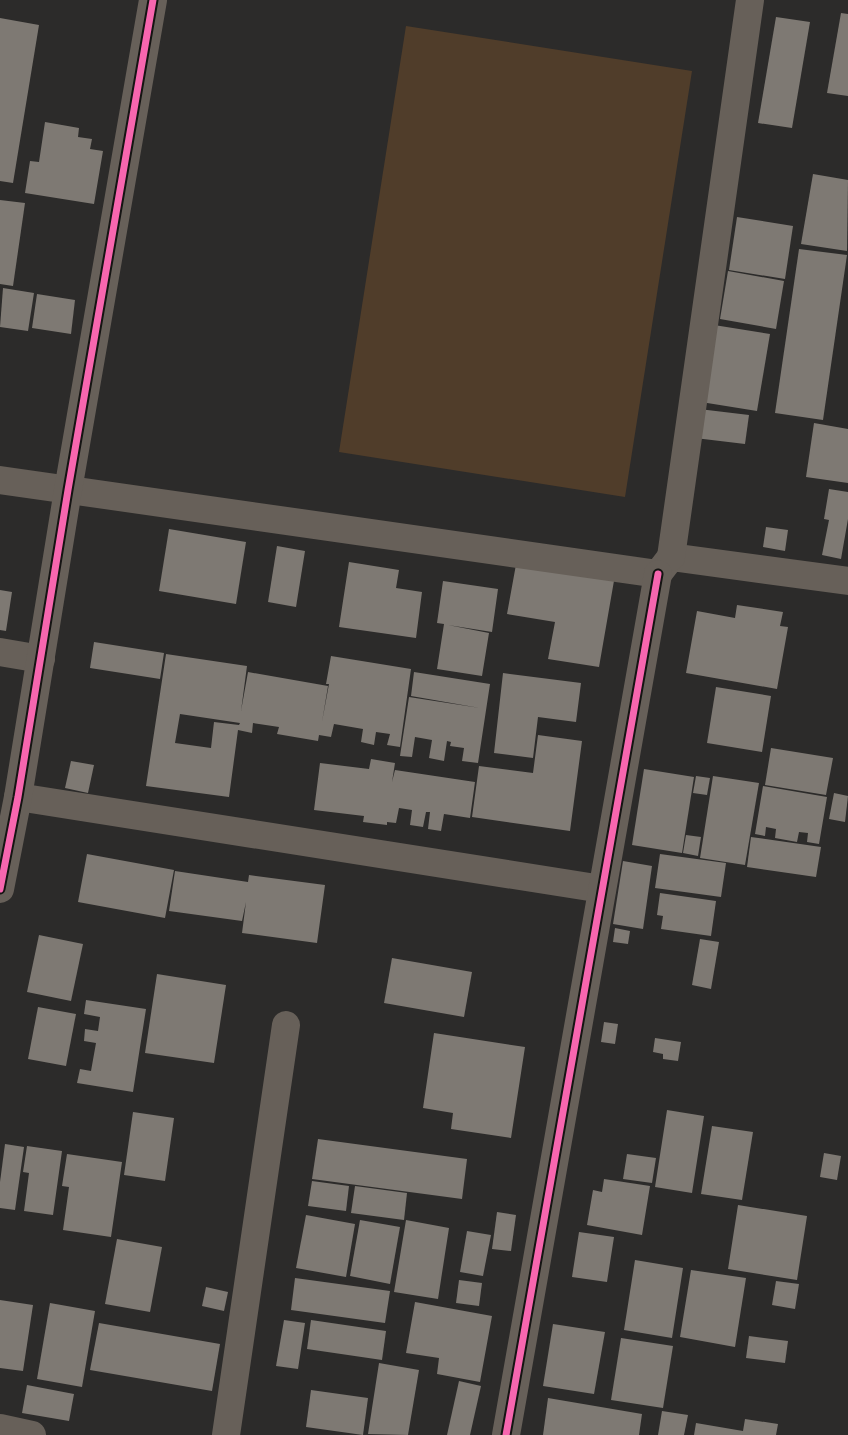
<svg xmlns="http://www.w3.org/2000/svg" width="848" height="1435" font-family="'Exo 2',sans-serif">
	<rect width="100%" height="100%" fill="#2c2b2a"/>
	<polygon fill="#503d2a" points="406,26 692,71 625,497 339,452"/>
	<g fill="#7e7973" fill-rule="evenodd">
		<polygon points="841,13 848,14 848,96 827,93"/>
		<polygon points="776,17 810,22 792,128 758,123"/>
		<polygon points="0,18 39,25 13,183 0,181"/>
		<polygon points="45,122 79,128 78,137 92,139 90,149 103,151 94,204 25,193 30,161 39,162"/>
		<polygon points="813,174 848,180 847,251 801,244"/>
		<polygon points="0,200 25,203 13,286 0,284"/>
		<polygon points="737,217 793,226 785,279 729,270"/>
		<polygon points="799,249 847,255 823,420 775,413"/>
		<polygon points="728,271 784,281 776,329 720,319"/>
		<polygon points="3,288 34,293 28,331 0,327"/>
		<polygon points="37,294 75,300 71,334 32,328"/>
		<polygon points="714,325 770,334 757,411 701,402"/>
		<polygon points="699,409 749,415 745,444 695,438"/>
		<polygon points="814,423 848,429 848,483 806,477"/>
		<polygon points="829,489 848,492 848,519 841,559 822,555 829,520 824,519"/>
		<polygon points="766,527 788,530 785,551 763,547"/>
		<polygon points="169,529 246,542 236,604 159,591"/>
		<polygon points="277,546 305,551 296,607 268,602"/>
		<polygon points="517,559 615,575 599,667 548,659 555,622 507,614"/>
		<polygon points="349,562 399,570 396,588 422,592 416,638 339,627"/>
		<polygon points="443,581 498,589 492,632 448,625 489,633 482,676 437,669 444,624 437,623"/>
		<polygon points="0,590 12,592 6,631 0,630"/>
		<polygon points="737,605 783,612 780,626 788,627 777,689 686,673 697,611 735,618"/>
		<polygon points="94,642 164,653 160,679 90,668"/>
		<path d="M166,654L247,666L241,711L248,672L328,686L322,722L329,684H326L331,656L411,669L400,747L387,745L390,734L376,732L374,745L361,742L363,729L334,724L331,737L319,735L318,741L277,734L279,727L253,723L252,733L238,730L229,797L146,786ZM180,714L240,723L239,725L214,722L211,748L175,743Z"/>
		<polygon points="414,672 490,684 478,763 462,761 464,748 450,746 451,742 447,741 444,761 429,758 432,740 415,737 412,757 400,756 409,697 480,708 411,696"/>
		<polygon points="503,673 581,683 576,722 538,717 533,758 494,753"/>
		<polygon points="716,687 771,696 762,752 707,743"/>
		<polygon points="538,735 582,741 570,831 472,817 479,766 533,773"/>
		<polygon points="771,748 833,758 826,795 765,785"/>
		<polygon points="371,759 395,763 392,782 395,770 475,782 470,818 444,814 441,831 428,829 430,812 426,812 423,827 410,825 412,810 399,808 396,823 387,822 387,825 363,822 364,816 314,810 320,763 369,769"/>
		<polygon points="71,761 94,765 88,793 65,788"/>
		<polygon points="644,769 694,777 682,853 632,845"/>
		<polygon points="696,776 710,778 707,795 693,793"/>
		<polygon points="713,776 759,783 745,865 700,858"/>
		<polygon points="763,786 827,797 819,844 807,842 808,833 799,832 797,842 775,838 776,829 766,827 765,836 755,834"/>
		<polygon points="834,793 848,796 845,822 829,819"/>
		<polygon points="686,835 701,837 698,856 683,853"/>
		<polygon points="751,837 821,847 816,877 747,867"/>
		<polygon points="87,854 174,870 165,918 78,902"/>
		<polygon points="660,854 726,863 721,897 655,888"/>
		<polygon points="623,861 652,866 643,929 613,924"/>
		<polygon points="175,871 248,882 249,875 325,885 317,943 242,933 246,902 242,921 169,911"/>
		<polygon points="660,893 716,901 711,936 661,929 663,916 657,915"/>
		<polygon points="615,928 630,931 628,944 613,942"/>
		<polygon points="39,935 83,944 71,1001 27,992"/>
		<polygon points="700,939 719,942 711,989 692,985"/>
		<polygon points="392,958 472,972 464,1017 384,1003"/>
		<polygon points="157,974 226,985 214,1063 145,1053"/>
		<polygon points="86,1000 146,1009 133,1092 77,1083 80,1069 91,1071 96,1043 84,1041 85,1029 98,1031 100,1017 84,1014"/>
		<polygon points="38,1007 76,1014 66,1066 28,1059"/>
		<polygon points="604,1022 618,1024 615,1044 601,1042"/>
		<polygon points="434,1033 525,1047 511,1138 451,1129 453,1113 423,1108"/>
		<polygon points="655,1038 681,1042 678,1061 663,1059 663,1054 653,1052"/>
		<polygon points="667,1110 704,1116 692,1193 655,1187"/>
		<polygon points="133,1112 174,1118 165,1181 124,1175"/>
		<polygon points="712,1126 753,1132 742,1200 701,1194"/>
		<polygon points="318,1139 467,1159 462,1199 312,1179"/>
		<polygon points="5,1144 24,1147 15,1210 0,1208 0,1182"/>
		<polygon points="27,1146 62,1151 53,1215 24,1211 29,1173 23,1172"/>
		<polygon points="824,1153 841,1156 837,1180 820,1177"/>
		<polygon points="67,1154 122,1162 111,1237 63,1230 69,1187 62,1186"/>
		<polygon points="627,1154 656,1158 652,1183 623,1179"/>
		<polygon points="604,1179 650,1186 642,1235 587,1225 593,1190 602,1192"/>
		<polygon points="312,1181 349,1186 346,1211 308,1206"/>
		<polygon points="355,1186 407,1193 404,1220 351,1213"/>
		<polygon points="738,1205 807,1216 797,1280 728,1269"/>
		<polygon points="497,1212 516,1215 511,1251 492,1249"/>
		<polygon points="306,1215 355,1224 346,1277 296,1268"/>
		<polygon points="360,1220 400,1227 390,1284 350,1276"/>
		<polygon points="406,1220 449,1228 438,1299 394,1292"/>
		<polygon points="467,1231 491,1235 483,1276 460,1272"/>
		<polygon points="579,1232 614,1237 607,1282 572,1277"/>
		<polygon points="117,1239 162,1247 150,1312 105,1304"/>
		<polygon points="635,1260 683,1268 672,1338 624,1330"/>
		<polygon points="691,1270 746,1278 735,1347 680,1337"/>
		<polygon points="295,1278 390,1291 385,1323 291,1310"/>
		<polygon points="459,1280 482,1283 479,1306 456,1303"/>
		<polygon points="776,1281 799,1284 795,1309 772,1305"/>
		<polygon points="206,1287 228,1292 224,1311 202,1306"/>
		<polygon points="0,1300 33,1305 23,1371 0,1368"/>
		<polygon points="415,1302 492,1316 480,1382 437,1374 439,1358 406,1353"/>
		<polygon points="50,1303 95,1311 82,1387 37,1379"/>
		<polygon points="284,1320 305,1323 298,1369 276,1366"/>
		<polygon points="311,1320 386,1331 382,1360 307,1349"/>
		<polygon points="99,1323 220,1344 212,1391 90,1370"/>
		<polygon points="553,1324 605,1332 594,1394 543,1386"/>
		<polygon points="749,1336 788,1341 785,1363 746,1358"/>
		<polygon points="621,1338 673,1346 663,1408 611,1400"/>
		<polygon points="379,1363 419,1370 408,1435 368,1434"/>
		<polygon points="459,1381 481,1386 470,1435 447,1435"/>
		<polygon points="27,1385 74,1394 69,1421 22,1413"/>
		<polygon points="311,1390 368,1398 363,1435 306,1427"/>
		<polygon points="548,1398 642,1414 639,1435 543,1435"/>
		<polygon points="662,1411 688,1415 684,1435 658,1435"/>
		<polygon points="745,1419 778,1424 776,1435 694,1435 696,1423 743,1431"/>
	</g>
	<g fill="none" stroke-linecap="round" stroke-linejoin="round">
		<g stroke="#676059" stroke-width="28">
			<polyline points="0,480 658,574 671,557 848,581"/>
			<polyline points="671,557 750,0"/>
			<polyline points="0,652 41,659"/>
			<polyline points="18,797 602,889"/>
			<polyline points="0,889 18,797 68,490 153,0"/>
			<polyline points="0,1428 32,1435"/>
			<polyline points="226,1435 286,1025"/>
			<polyline points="506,1435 658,574"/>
		</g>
		<defs>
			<g id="cycleway">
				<polyline points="0,889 18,797 68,490 153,0"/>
				<polyline points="506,1435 658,574"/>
			</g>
		</defs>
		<use href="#cycleway" stroke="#151413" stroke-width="11"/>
		<use href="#cycleway" stroke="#f766af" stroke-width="7"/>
	</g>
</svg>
